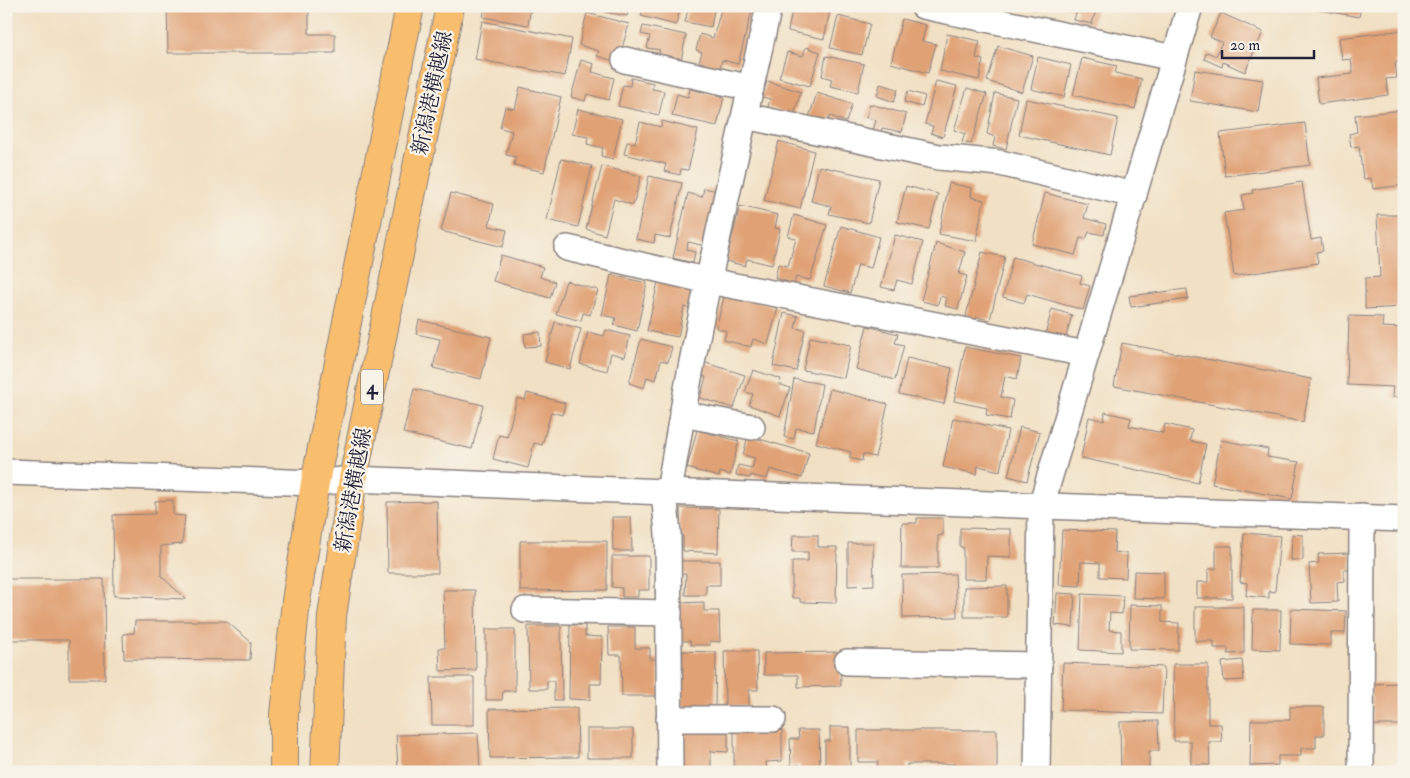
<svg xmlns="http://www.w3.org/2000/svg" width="1410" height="778" font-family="'IM FELL Double Pica','Noto Serif JP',serif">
	<rect width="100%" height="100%" fill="#f7f3e8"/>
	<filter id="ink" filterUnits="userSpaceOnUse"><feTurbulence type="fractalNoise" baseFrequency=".02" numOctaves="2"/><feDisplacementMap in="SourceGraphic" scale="10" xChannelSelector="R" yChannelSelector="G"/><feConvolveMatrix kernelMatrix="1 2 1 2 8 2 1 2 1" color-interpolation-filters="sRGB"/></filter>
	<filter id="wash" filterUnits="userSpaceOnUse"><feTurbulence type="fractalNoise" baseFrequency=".0096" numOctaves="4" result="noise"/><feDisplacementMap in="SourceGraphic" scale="20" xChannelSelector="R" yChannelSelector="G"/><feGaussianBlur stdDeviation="1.12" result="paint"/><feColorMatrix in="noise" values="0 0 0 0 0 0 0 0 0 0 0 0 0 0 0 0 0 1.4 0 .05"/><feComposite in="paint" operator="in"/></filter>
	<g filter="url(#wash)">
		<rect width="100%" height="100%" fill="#f1e0c3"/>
		<g id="blocks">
			<g fill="#e0a175">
				<polygon points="167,6 309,6 309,34 335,34 335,53 168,53"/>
				<polygon points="485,6 531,6 528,25 483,17"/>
				<polygon points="607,6 629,6 627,16 605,12"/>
				<polygon points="643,6 681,6 676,25 641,16"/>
				<polygon points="689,6 715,6 711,27 685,22"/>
				<polygon points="722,6 753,6 738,64 722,60 720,68 699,62 702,52 696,50 700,34 713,38"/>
				<polygon points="793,6 831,6 824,39 788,31"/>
				<polygon points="1023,6 1037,6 1036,10"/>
				<polygon points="1063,6 1097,6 1092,24 1074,20 1077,10"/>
				<polygon points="1304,6 1361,6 1359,17 1304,7"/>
				<polygon points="587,13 629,24 618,62 597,56 599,51 579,45"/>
				<polygon points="1221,13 1263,32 1245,72 1223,62 1222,67 1204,59 1207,52 1216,56 1222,42 1210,37"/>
				<polygon points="838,16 870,24 862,55 830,48"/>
				<polygon points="902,19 926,25 922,41 936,44 928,73 891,63"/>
				<polygon points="482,21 572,39 565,76 475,59"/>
				<polygon points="643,26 686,35 681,61 658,56 660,50 647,48 650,36 641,34"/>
				<polygon points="1404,30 1404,61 1395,62 1397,78 1386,79 1388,95 1319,104 1316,78 1353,74 1351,59 1342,60 1339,38"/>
				<polygon points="947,34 980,41 976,58 983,60 979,80 940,71"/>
				<polygon points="998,46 1033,56 1022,92 987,81"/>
				<polygon points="806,47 820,52 810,86 779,78 787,52 803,56"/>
				<polygon points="826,56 864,64 858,92 830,86 832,79 822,76"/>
				<polygon points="1038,57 1071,65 1064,97 1031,89"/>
				<polygon points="1082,58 1117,66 1115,73 1142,79 1135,109 1073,95"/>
				<polygon points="581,60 594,64 592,72 614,78 609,100 587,94 585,101 571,97"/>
				<polygon points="1195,70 1263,80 1258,112 1190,101"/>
				<polygon points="631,78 653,83 652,89 664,91 659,115 618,106 623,85 630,86"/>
				<polygon points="767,81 801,92 794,115 768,107 770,99 762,97"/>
				<polygon points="936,81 957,86 943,137 931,133 933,126 925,124"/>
				<polygon points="880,84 898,89 894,102 877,96"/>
				<polygon points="520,87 561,97 544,172 514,165 516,157 506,155 512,131 500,128 505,107 515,109"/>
				<polygon points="967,88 987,94 971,144 962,142 965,134 954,130"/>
				<polygon points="690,89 724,97 717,126 672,116 677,94 688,97"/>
				<polygon points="908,91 925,96 922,107 904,102"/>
				<polygon points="817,93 852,104 846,122 830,116 827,124 809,117"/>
				<polygon points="995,93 1017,98 1006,149 993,146 995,137 987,134"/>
				<polygon points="1026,99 1118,118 1110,155 1019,135"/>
				<polygon points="870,104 906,114 902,132 882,128 880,133 873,131 876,120 866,118"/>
				<polygon points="578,109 622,119 613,159 601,156 603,148 587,144 588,137 572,134"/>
				<polygon points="1404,110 1404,185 1373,189 1371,178 1363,179 1359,146 1351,147 1349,134 1357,132 1355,115"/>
				<polygon points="662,121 698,130 688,170 681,169 680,175 664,171 666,164 624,154 627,142 635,143 640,122 661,127"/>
				<polygon points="1305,123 1310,165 1225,176 1220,133"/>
				<polygon points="779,141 814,151 800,209 764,200"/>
				<polygon points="561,159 592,166 578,227 547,220"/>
				<polygon points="602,166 641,176 633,205 614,199 605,235 586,229"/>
				<polygon points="819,166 879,179 869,223 829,214 831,206 811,201"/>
				<polygon points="649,176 682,183 670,238 655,235 654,243 636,239"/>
				<polygon points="1302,182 1311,240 1321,238 1323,251 1316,252 1318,263 1234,276 1224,213 1244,210 1242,195 1253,193 1252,190"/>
				<polygon points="949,183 972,188 971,197 984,200 976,241 939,234"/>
				<polygon points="906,186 938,194 929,229 897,222"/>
				<polygon points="704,188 718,191 705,246 688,242 687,250 695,252 693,263 673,258 688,193 702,197"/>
				<polygon points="451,193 494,204 489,226 507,230 503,247 441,231"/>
				<polygon points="1045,193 1088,204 1084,218 1106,224 1104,235 1089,232 1086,239 1080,238 1075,255 1032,244"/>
				<polygon points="740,206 778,215 775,228 780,229 772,265 747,259 745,266 726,261"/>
				<polygon points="794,215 827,225 810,280 796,277 794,284 775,278 778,264 788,266 796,239 788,236"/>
				<polygon points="1377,215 1404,215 1404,307 1365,309 1365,278 1380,277"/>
				<polygon points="841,226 879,237 871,268 858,265 850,293 824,286"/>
				<polygon points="895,235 923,242 912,284 897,280 894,290 881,287"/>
				<polygon points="936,243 965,252 959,274 967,276 958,309 945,306 947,298 940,296 938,305 921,301"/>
				<polygon points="982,252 1005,257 990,320 977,317 975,323 965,320"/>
				<polygon points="501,255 543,267 540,277 555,282 550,298 493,281"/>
				<polygon points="1013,257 1082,276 1080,283 1090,286 1083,310 1027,294 1024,303 1003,297"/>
				<polygon points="611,275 647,283 637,331 614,325 616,318 602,315"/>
				<polygon points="566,281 598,290 590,315 583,313 581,321 556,314"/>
				<polygon points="658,282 696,290 692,309 684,307 678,337 647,331"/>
				<polygon points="1187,289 1188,299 1131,307 1129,296"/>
				<polygon points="725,293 778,308 768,344 753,339 751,347 724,340 726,331 716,328"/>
				<polygon points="1052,309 1072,315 1065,340 1045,335"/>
				<polygon points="784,313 798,316 795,328 805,330 796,371 773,366"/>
				<polygon points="1349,316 1383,317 1382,327 1404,328 1404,398 1392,397 1393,387 1347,385"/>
				<polygon points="419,320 491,337 481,379 433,368 440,339 416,334"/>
				<polygon points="555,322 581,329 570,369 545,362"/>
				<polygon points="867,326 898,334 895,343 904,345 895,380 856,369"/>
				<polygon points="606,330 630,336 625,357 611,353 607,371 580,364 588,332 604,336"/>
				<polygon points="540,332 541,346 525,347 524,334"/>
				<polygon points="810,337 851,345 844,378 803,370"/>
				<polygon points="641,339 672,347 668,362 661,360 656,380 647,377 644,388 629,383"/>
				<polygon points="1122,343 1311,379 1303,422 1114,386"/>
				<polygon points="965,347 1021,358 1017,379 1005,376 1001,397 1013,400 1010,419 986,415 987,408 954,401"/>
				<polygon points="907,358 952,368 944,404 899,394"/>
				<polygon points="703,362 745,375 734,408 700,398 706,377 699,375"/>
				<polygon points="753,370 781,379 779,384 790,388 780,416 749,405 753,394 745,392"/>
				<polygon points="794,379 822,384 814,431 796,428 794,439 784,437"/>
				<polygon points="414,389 483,405 472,449 403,433"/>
				<polygon points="830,389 888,404 875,457 863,454 862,461 849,458 851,452 816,443"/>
				<polygon points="527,393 565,403 562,415 551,412 542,445 534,443 528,468 493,459 499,435 507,437 517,398 525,400"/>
				<polygon points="1105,412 1131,418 1129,426 1163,433 1165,424 1192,430 1190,441 1206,444 1198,483 1081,458 1089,417 1104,421"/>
				<polygon points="953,418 1008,430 1000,471 978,466 977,474 943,467"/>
				<polygon points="1020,427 1040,432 1027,481 1008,476"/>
				<polygon points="697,430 739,441 730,475 720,472 719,477 687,468"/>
				<polygon points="748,436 809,453 802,478 770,469 767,479 751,475 750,478 736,475 738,465 752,468 755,458 743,455"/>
				<polygon points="1221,440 1268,449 1267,457 1299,462 1292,499 1212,484"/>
				<polygon points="173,500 173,515 185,516 182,544 161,546 161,576 186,599 114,596 113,515 155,514 155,501"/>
				<polygon points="437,501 438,573 388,573 387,502"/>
				<polygon points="680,508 719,509 718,553 683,551 683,536 680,536"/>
				<polygon points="612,517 631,517 632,551 613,551"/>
				<polygon points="917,518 943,518 943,535 938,536 938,568 901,568 902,523 917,523"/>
				<polygon points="960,528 1011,529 1011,557 987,556 986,579 963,579 963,547 960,547"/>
				<polygon points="1062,530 1115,532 1114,552 1127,553 1126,578 1100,577 1100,563 1081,562 1080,586 1059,585"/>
				<polygon points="1244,533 1280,536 1275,592 1269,591 1269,598 1246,596 1247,583 1240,582"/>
				<polygon points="1292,534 1303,535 1303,560 1291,560"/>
				<polygon points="793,535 818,535 818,547 837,547 836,603 800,602 800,598 792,598 792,561 808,561 808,552 792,552"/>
				<polygon points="520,541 607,541 607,590 520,591"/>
				<polygon points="848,543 873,543 874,585 848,586"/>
				<polygon points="1216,546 1232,546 1232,598 1197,598 1197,582 1208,582 1208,569 1216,569"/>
				<polygon points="1350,553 1351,570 1344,570 1345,581 1337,582 1338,602 1311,603 1309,564 1319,563 1318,554"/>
				<polygon points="612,556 649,556 649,590 638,590 638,597 622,597 622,588 612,587"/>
				<polygon points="679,561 720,561 720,585 706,585 706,595 685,595 686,574 679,574"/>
				<polygon points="1134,571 1164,572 1164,599 1133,598"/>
				<polygon points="955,574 957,617 903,618 902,575"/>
				<polygon points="6,579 104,579 105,679 69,679 69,640 6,640"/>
				<polygon points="1007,586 1007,617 964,617 964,587"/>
				<polygon points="443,590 475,590 476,670 440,671 439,648 445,648"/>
				<polygon points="1057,593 1075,594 1073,627 1055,625"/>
				<polygon points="1082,594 1123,596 1122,614 1110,613 1109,630 1121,631 1121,652 1080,650"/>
				<polygon points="704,602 704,611 719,611 720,642 710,641 710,645 691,645 690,641 679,641 679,603"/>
				<polygon points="1130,605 1162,606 1162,622 1179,623 1178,650 1129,649"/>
				<polygon points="1195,607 1244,607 1244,653 1228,654 1228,648 1214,648 1214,641 1195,641"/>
				<polygon points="1291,609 1346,611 1345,633 1331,633 1331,645 1290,644"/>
				<polygon points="1253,610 1281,610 1280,650 1252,649"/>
				<polygon points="135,621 226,621 251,642 250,660 124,659 123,634 134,633"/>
				<polygon points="570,625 585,625 585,636 602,637 601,684 590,684 590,700 569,699"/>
				<polygon points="528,626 561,626 562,700 554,700 554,681 547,681 547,689 529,689"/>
				<polygon points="608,627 635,627 635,648 650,648 650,659 658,659 659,696 622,696 621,655 609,655"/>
				<polygon points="486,629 515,629 515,691 503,691 502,700 486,700"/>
				<polygon points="683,651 716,652 715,706 682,706"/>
				<polygon points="724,651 757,651 758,690 749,690 749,706 725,706"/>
				<polygon points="840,652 841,686 798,687 798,675 764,675 764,653"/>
				<polygon points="1242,660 1244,680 1224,681 1222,662"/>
				<polygon points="1063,663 1164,667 1162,714 1061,710"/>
				<polygon points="1173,664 1208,664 1208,724 1221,724 1222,742 1209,742 1210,765 1191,765 1191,741 1174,741"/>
				<polygon points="431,677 474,677 474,725 432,725"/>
				<polygon points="1404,683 1404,725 1372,725 1371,684"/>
				<polygon points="1290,707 1324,707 1324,735 1316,735 1316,748 1301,748 1301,756 1278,756 1278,765 1250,766 1251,720 1290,720"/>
				<polygon points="577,708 578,757 490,758 489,709"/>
				<polygon points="1158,721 1159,751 1149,751 1149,772 1121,772 1120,722"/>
				<polygon points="830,727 850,727 850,772 832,772 832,767 825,767 825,741 830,741"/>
				<rect x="587" y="729" width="46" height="29"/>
				<polygon points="681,730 728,731 728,752 711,751 711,772 681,772"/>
				<polygon points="734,730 782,730 782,761 766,762 767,772 734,772"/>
				<polygon points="798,730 819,730 820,772 800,772 800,765 791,766 790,739 799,739"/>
				<polygon points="858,730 997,730 997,772 954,772 954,764 907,764 907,771 877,771 878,762 858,762"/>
				<polygon points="478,733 480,769 398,768 396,735"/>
				<polygon points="778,768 791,769 790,772 777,772"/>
			</g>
		</g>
	</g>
	<g filter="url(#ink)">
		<use href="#blocks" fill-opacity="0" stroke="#8a817f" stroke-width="1"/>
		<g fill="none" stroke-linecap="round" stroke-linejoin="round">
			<defs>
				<g id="street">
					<polyline points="923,6 1174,58"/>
					<polyline points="625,60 751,88"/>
					<polyline points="745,116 939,157 1000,163 1134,195"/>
					<polyline points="567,248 709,281 1086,354"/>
					<polyline points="682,414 752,427"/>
					<polyline points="6,472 315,483 353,479 664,492 1404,519"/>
					<polyline points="664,492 668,534 670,772"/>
					<path d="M669,492C695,329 733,168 769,6"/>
					<polyline points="525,610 669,613"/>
					<polyline points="847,662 1039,665"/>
					<polyline points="669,719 773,719"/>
					<polyline points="1037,772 1041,506 1190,6"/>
					<polyline points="1361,772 1362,517"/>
				</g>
				<g id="primary">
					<polyline points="284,772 284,714 296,601 315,483 410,6"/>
					<polyline points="325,772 332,616 353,479 450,6"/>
				</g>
			</defs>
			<use href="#street" stroke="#8a817f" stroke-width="28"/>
			<use href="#primary" stroke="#8a817f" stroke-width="30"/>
			<use href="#street" stroke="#fff" stroke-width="25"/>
			<use href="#primary" stroke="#f9be6d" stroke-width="28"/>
		</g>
	</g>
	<g text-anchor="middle" stroke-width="4.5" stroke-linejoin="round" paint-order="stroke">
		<rect fill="#f7f3e8" stroke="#62616f" stroke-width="1" x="361" y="369.5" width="22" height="35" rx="4"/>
		<g font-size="20" font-weight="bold" fill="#22223b">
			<text x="372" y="394">4</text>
		</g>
		<g font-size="21" fill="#22223b" stroke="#f7f3e8">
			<text transform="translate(432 93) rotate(-78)" y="7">新潟港横越線</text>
			<text transform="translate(353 490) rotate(-80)" y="7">新潟港横越線</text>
		</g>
	</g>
	<rect width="1410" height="778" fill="none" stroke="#f7f3e8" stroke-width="25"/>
	<path d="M1222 50v8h92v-8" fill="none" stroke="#22223b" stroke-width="2.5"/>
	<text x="1230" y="50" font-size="15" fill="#22223b" stroke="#f7f3e8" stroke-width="4" paint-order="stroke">20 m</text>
</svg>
